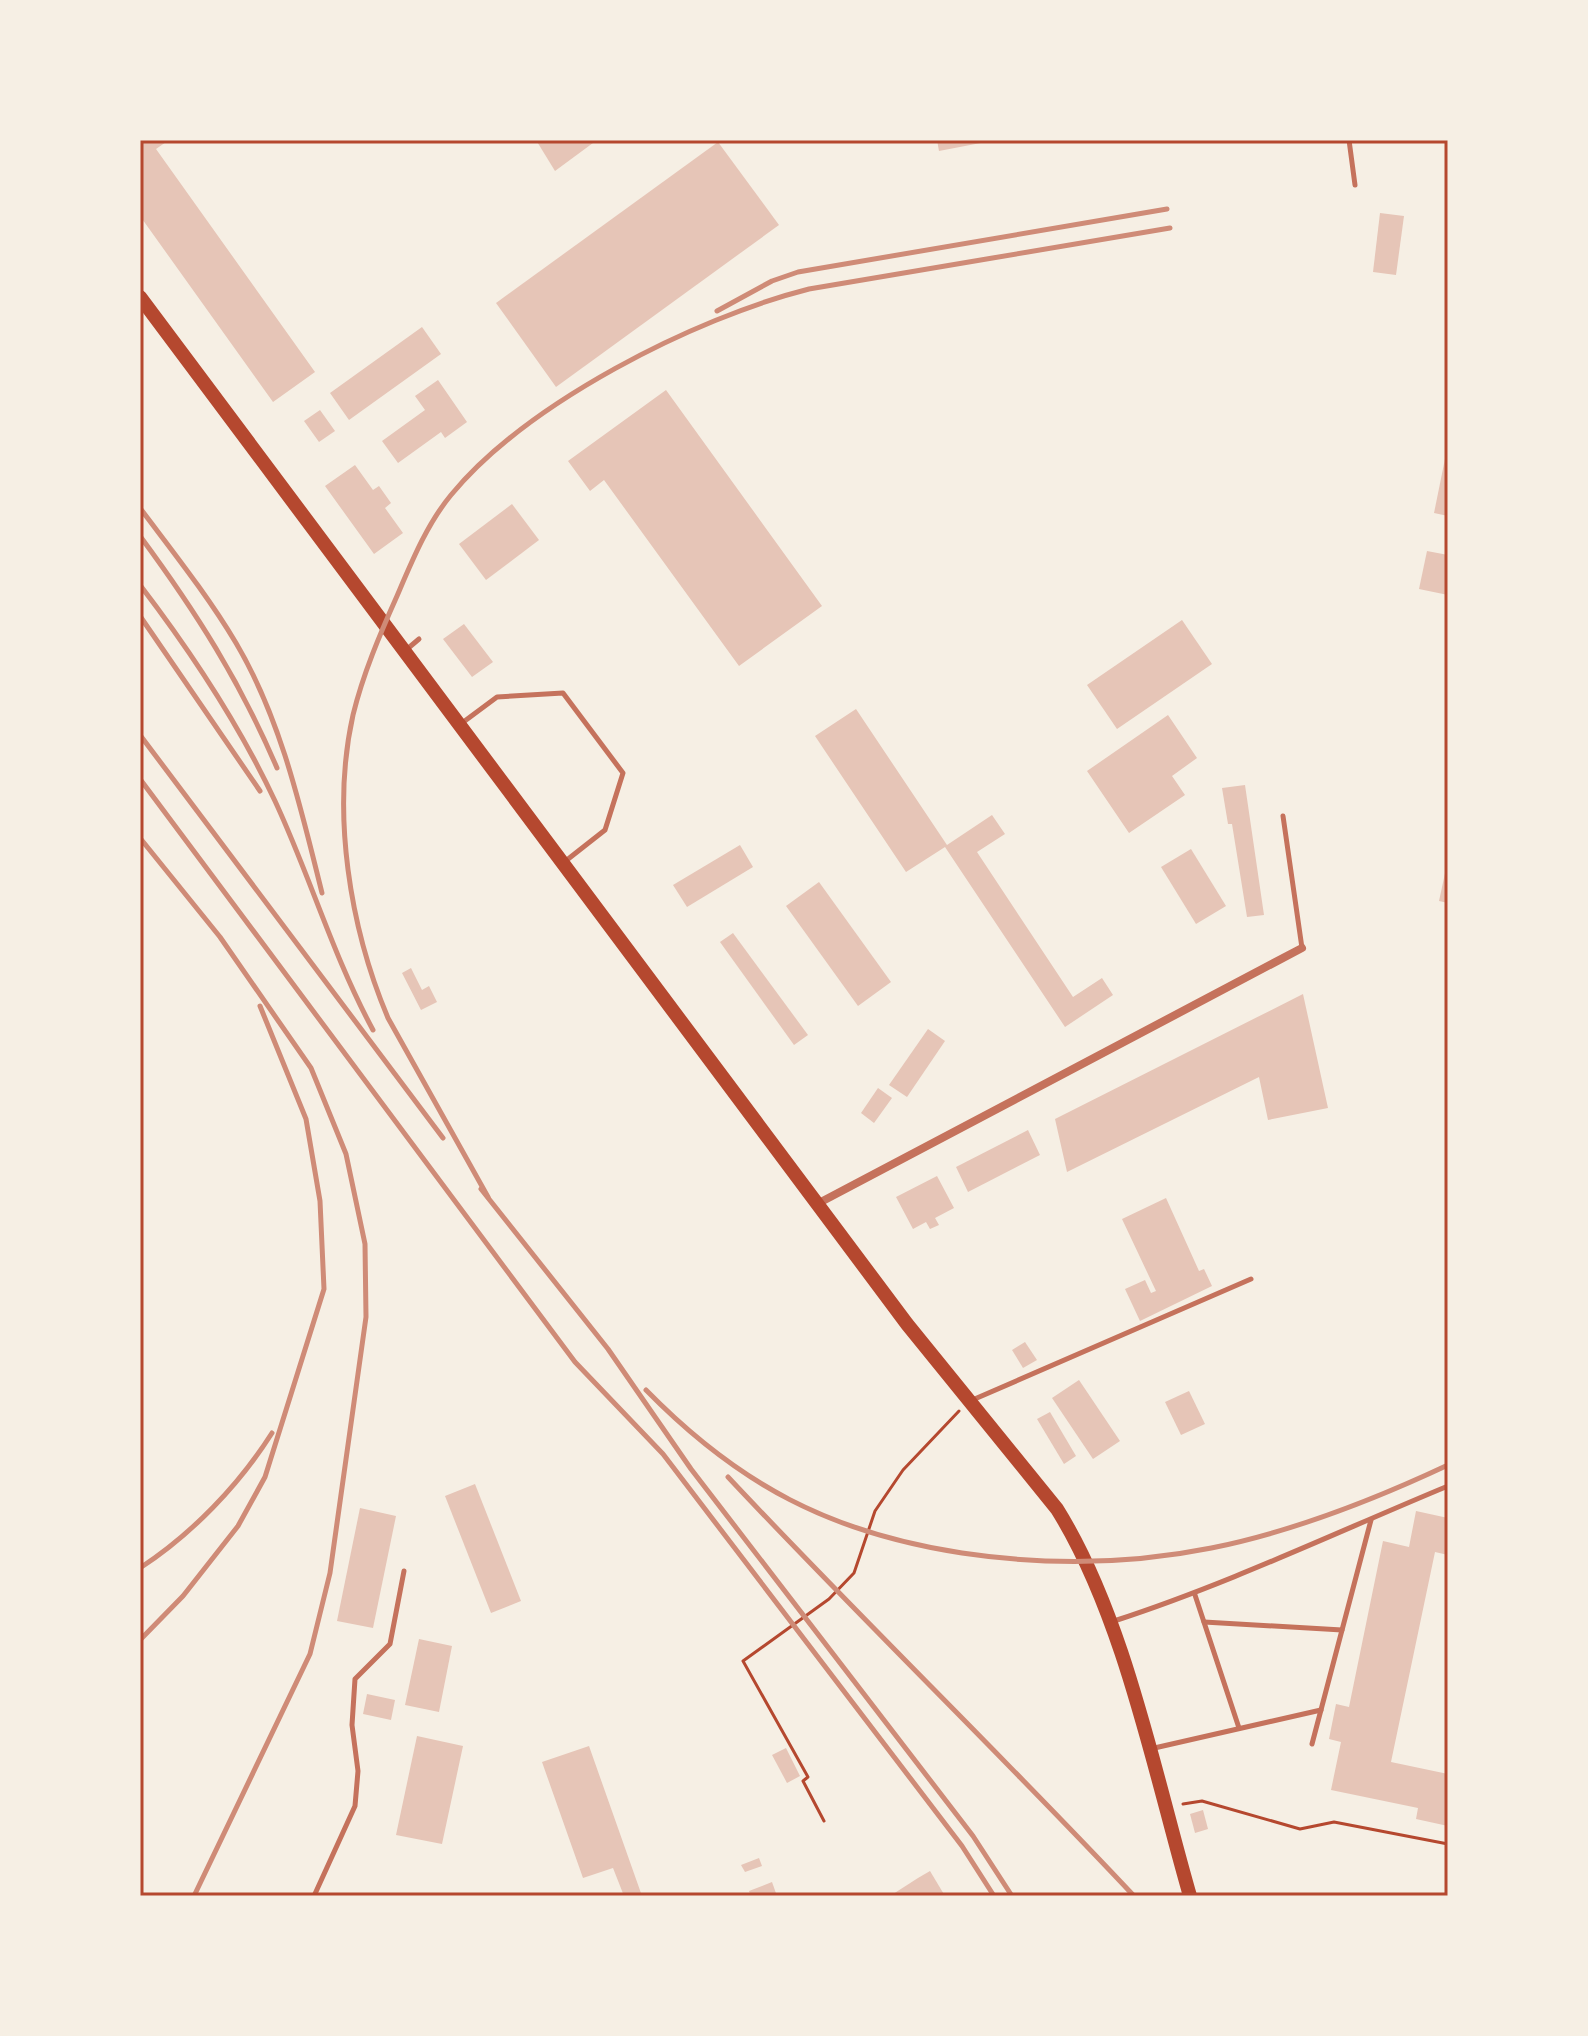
<svg xmlns="http://www.w3.org/2000/svg" width="1588" height="2036" font-family="Arial,sans-serif">
	<rect width="100%" height="100%" fill="#f6efe4"/>
	<g fill="#e6c5b7">
		<polygon points="140,140 169,140 156,149 315,372 273,402 140,216"/>
		<polygon points="536,140 597,140 555,171"/>
		<polygon points="937,140 991,140 991,141 939,151"/>
		<polygon points="718,142 779,225 556,387 496,303"/>
		<polygon points="1380,213 1404,216 1396,275 1373,272"/>
		<polygon points="422,327 441,354 349,420 330,393"/>
		<polygon points="438,380 467,422 445,438 441,432 398,463 382,441 425,410 415,396"/>
		<polygon points="666,390 822,606 739,666 604,480 590,491 568,461"/>
		<polygon points="320,410 335,431 319,442 304,421"/>
		<polygon points="1447,449 1448,449 1448,516 1434,513"/>
		<polygon points="355,465 373,490 379,486 391,503 385,508 403,533 374,554 325,486"/>
		<polygon points="512,504 539,540 486,580 459,544"/>
		<polygon points="1427,551 1448,555 1448,595 1419,589"/>
		<polygon points="1182,620 1212,664 1117,729 1087,685"/>
		<polygon points="464,624 493,662 472,677 443,639"/>
		<polygon points="856,709 947,845 992,815 1005,834 977,852 1073,997 1102,978 1113,995 1065,1027 945,847 906,872 815,736"/>
		<polygon points="1168,715 1197,758 1172,776 1185,795 1129,833 1087,771"/>
		<polygon points="1245,785 1264,915 1247,917 1232,824 1228,824 1222,788"/>
		<polygon points="740,845 753,867 687,907 673,885"/>
		<polygon points="1191,849 1226,906 1196,924 1161,867"/>
		<polygon points="1447,864 1448,864 1448,903 1439,901"/>
		<polygon points="819,882 891,982 858,1006 786,906"/>
		<polygon points="733,933 808,1035 794,1045 720,942"/>
		<polygon points="411,968 422,990 429,986 437,1002 421,1010 402,973"/>
		<polygon points="1303,994 1328,1108 1268,1120 1259,1077 1067,1172 1055,1119"/>
		<polygon points="928,1029 945,1041 907,1097 889,1085"/>
		<polygon points="878,1088 892,1098 874,1123 861,1113"/>
		<polygon points="1028,1130 1040,1155 968,1192 956,1167"/>
		<polygon points="937,1176 954,1208 935,1218 939,1225 930,1229 926,1222 913,1229 896,1197"/>
		<polygon points="1166,1198 1199,1271 1204,1269 1212,1286 1140,1321 1125,1289 1145,1280 1151,1293 1156,1291 1122,1219"/>
		<polygon points="1025,1342 1037,1360 1023,1368 1012,1350"/>
		<polygon points="1079,1380 1120,1441 1093,1459 1052,1398"/>
		<polygon points="1189,1391 1205,1424 1181,1435 1165,1402"/>
		<polygon points="1050,1412 1076,1456 1064,1464 1037,1419"/>
		<polygon points="475,1484 521,1601 491,1613 445,1496"/>
		<polygon points="360,1508 396,1516 373,1628 337,1621"/>
		<polygon points="1416,1511 1448,1518 1448,1555 1435,1552 1391,1762 1448,1774 1448,1826 1416,1819 1418,1808 1331,1790 1341,1742 1329,1739 1336,1704 1349,1707 1383,1541 1409,1547"/>
		<polygon points="419,1639 452,1646 439,1712 405,1705"/>
		<polygon points="367,1694 395,1700 391,1720 363,1714"/>
		<polygon points="417,1736 463,1746 442,1844 396,1835"/>
		<polygon points="589,1746 642,1896 624,1896 613,1868 583,1878 542,1762"/>
		<polygon points="786,1748 800,1776 787,1783 772,1755"/>
		<polygon points="1203,1810 1208,1829 1195,1833 1190,1814"/>
		<polygon points="759,1858 762,1866 745,1872 741,1865"/>
		<polygon points="930,1871 945,1896 890,1896 918,1878"/>
		<polygon points="772,1882 777,1896 751,1896 749,1891"/>
	</g>
	<g fill="none" stroke-linecap="round" stroke-linejoin="round">
		<g stroke="#b5482f" stroke-width="3">
			<polyline points="1183,1804 1202,1801 1300,1829 1334,1822 1448,1844"/>
			<polyline points="824,1821 803,1781 808,1777 743,1661 829,1599 854,1573 875,1511 903,1470 959,1411"/>
		</g>
		<g stroke="#c5725c" stroke-width="5">
			<polyline points="1349,140 1355,185"/>
			<polyline points="406,650 419,639"/>
			<polyline points="462,723 497,697 563,693 623,773 605,830 563,863"/>
			<polyline points="1283,816 1302,948"/>
			<polyline points="970,1401 1251,1279"/>
			<polyline points="1195,1595 1239,1728"/>
			<path d="M1114,1621C1228,1584 1337,1532 1448,1486"/>
			<polyline points="1204,1622 1342,1630"/>
			<polyline points="1312,1744 1371,1520"/>
			<polyline points="1150,1749 1321,1710"/>
			<polyline points="314,1896 355,1806 358,1771 352,1725 355,1679 390,1644 404,1571"/>
		</g>
		<polyline stroke="#c5725c" stroke-width="8" points="817,1204 1302,948"/>
		<path stroke="#b5482f" stroke-width="14" d="M140,297L907,1324L1057,1509C1124,1616 1155,1775 1190,1896"/>
		<g stroke="#cf8b77" stroke-width="5">
			<polyline points="717,311 772,281 798,272 1167,209"/>
			<path d="M140,508C173,552 208,596 236,643C281,719 301,809 322,893"/>
			<path d="M140,536C196,612 240,681 277,768"/>
			<path d="M140,585C192,653 238,722 275,801C310,876 333,956 373,1030"/>
			<polyline points="140,616 260,791"/>
			<polyline points="140,735 443,1138"/>
			<polyline points="140,779 575,1362 663,1454 962,1846 994,1896"/>
			<polyline points="140,838 220,937 311,1068 346,1154 365,1244 366,1317 330,1573 310,1654 194,1896"/>
			<polyline points="481,1189 608,1349 691,1469 973,1836 1012,1896"/>
			<path d="M488,1197L388,1018C350,928 331,813 353,715C363,674 380,634 397,596C412,561 427,524 451,495C527,403 694,318 809,289L1170,228"/>
			<path d="M646,1390C739,1485 831,1533 962,1553C1143,1580 1284,1542 1448,1465"/>
			<path d="M728,1477C861,1619 1001,1754 1134,1896"/>
			<path d="M140,1568C192,1534 239,1485 272,1433"/>
			<polyline points="140,1640 183,1596 238,1526 265,1477 324,1289 320,1201 306,1119 260,1006"/>
		</g>
	</g>
	<rect width="1588" height="2036" fill="none" stroke="#f6efe4" stroke-width="284"/>
	<rect x="142" y="142" width="1304" height="1752" fill="none" stroke="#b5482f" stroke-width="3"/>
</svg>
